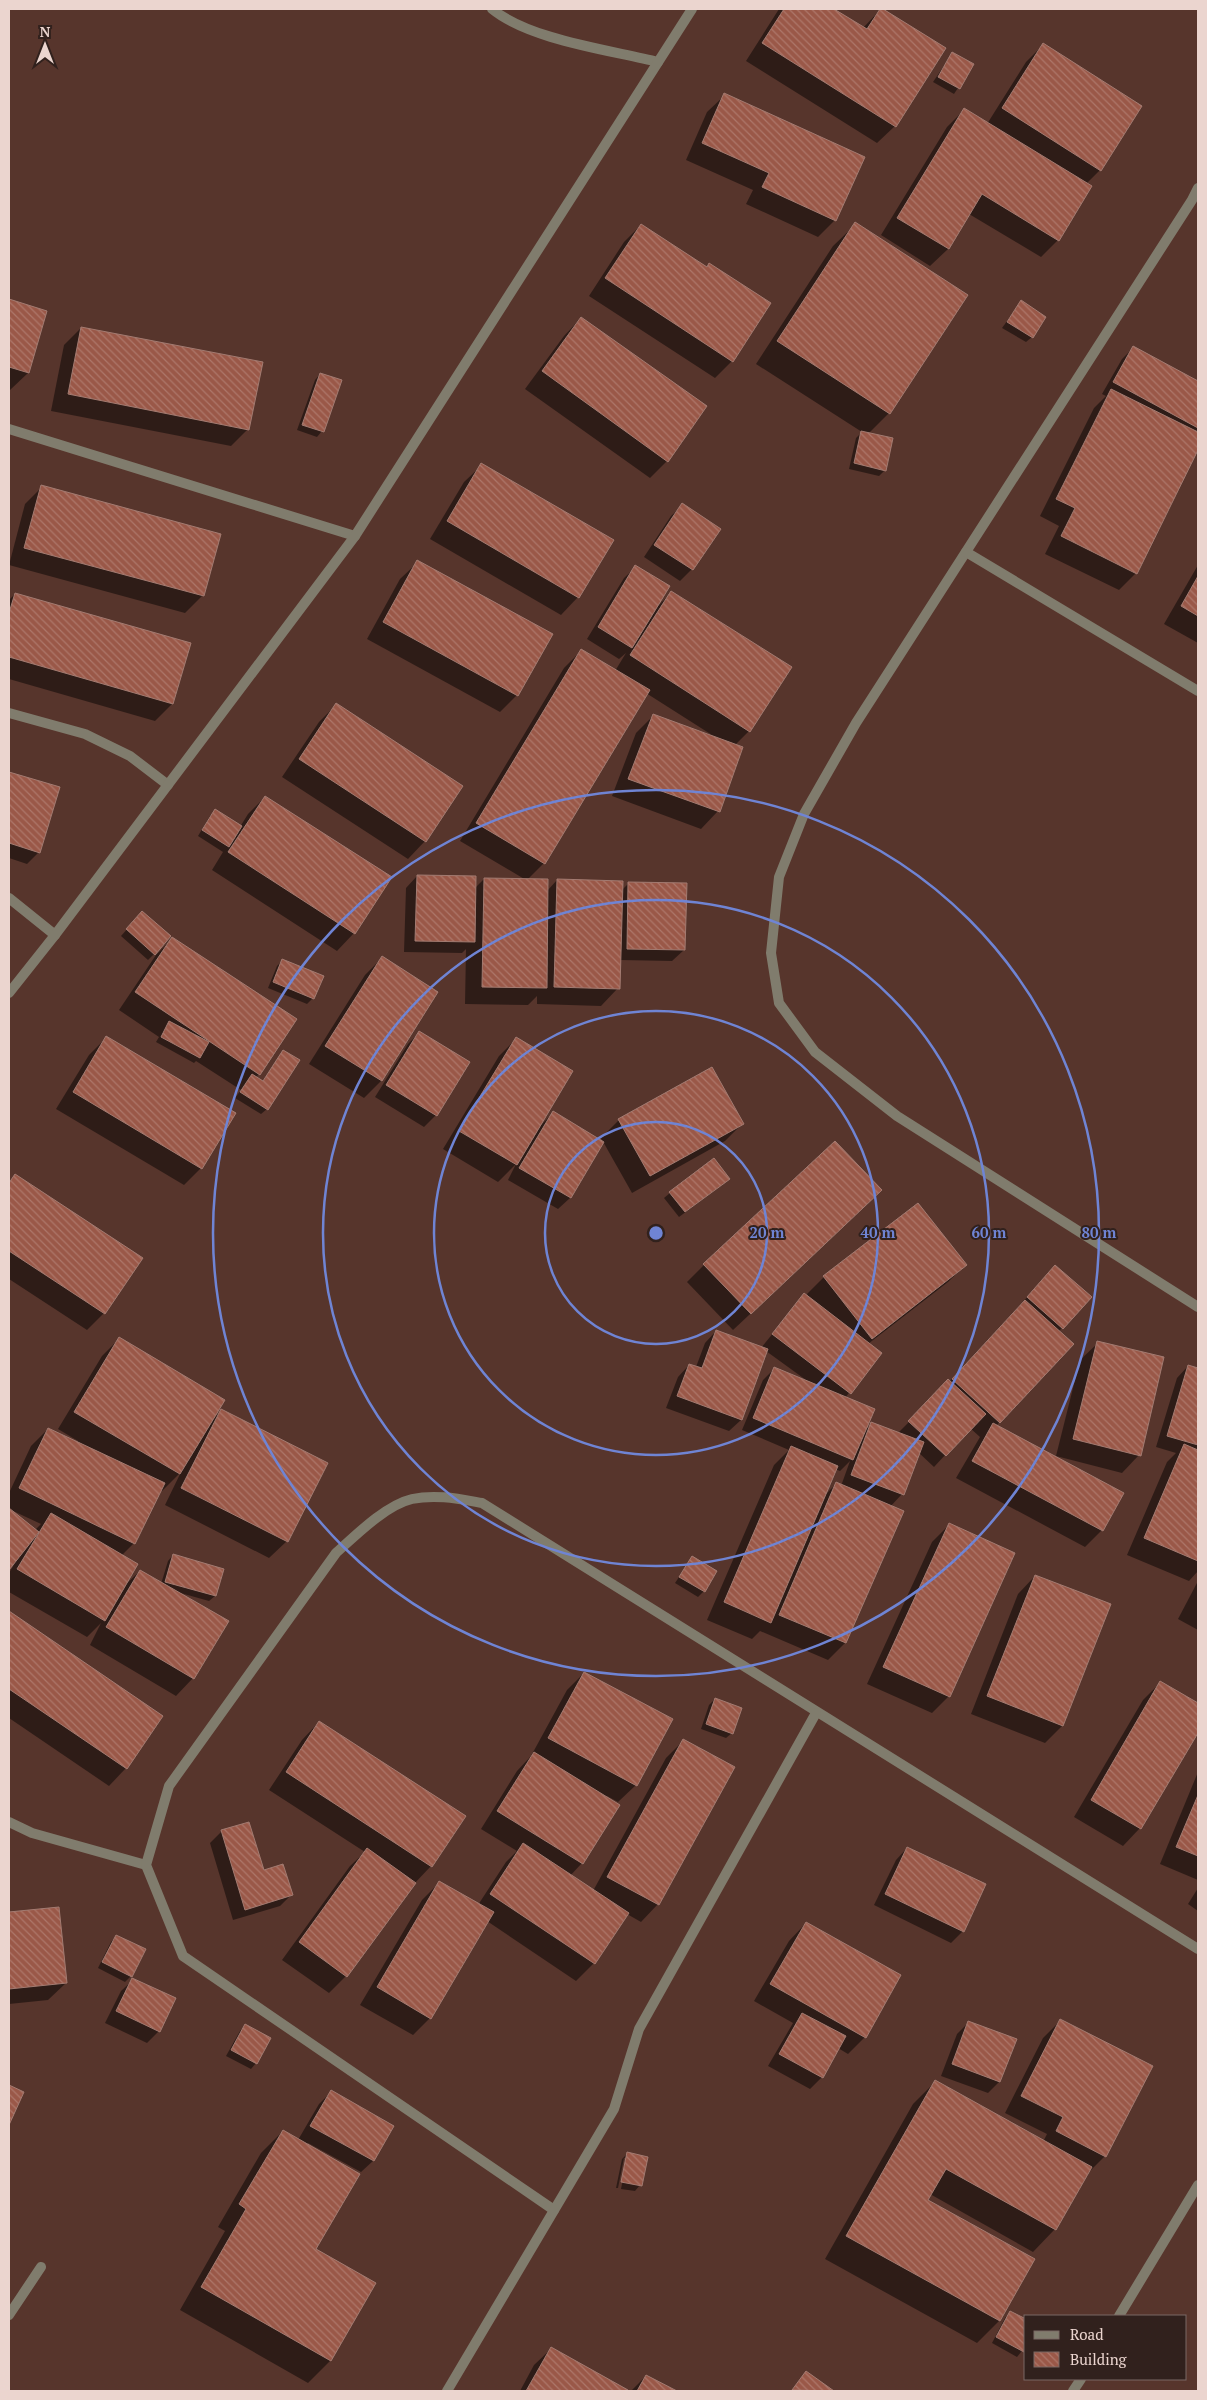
<svg xmlns="http://www.w3.org/2000/svg" width="1207" height="2400" font-family="'PT Serif',serif">
	<defs>
		<pattern id="building-back-hatch" width="6" height="6" patternUnits="userSpaceOnUse" patternTransform="scale(1.25)"><rect width="6" height="6" fill="#9a5848"/><path d="M-1 5l2 2M0 0l6 6M5-1l2 2" fill="none" stroke="#ad776a"/></pattern>
	</defs>
	<rect width="100%" height="100%" fill="#57352c"/>
	<g fill="#0007" fill-rule="evenodd">
		<polygon points="779,9 832,9 863,28 881,9 944,48 895,126 877,143 746,61"/>
		<polygon points="1043,45 1100,170 1086,184 1058,240 1041,257 969,214 948,249 930,266 881,235 947,127 964,110 987,124 1026,62"/>
		<polygon points="952,54 973,65 954,94 933,82"/>
		<polygon points="725,95 835,220 818,237 746,204 753,190 686,160 707,112"/>
		<polygon points="856,224 889,413 868,434 885,470 879,476 849,469 856,438 862,432 756,364 833,246"/>
		<polygon points="641,225 706,268 709,264 732,361 715,378 589,296 624,242"/>
		<polygon points="9,301 45,312 28,373 10,390"/>
		<polygon points="1021,302 1032,337 1026,342 1002,328"/>
		<polygon points="581,318 667,461 650,478 525,389 564,336"/>
		<polygon points="81,328 248,429 231,446 51,411 64,345"/>
		<polygon points="1133,348 1198,383 1198,447 1136,573 1119,590 1045,554 1059,526 1040,516 1094,408 1106,396 1102,394 1122,359"/>
		<polygon points="320,374 322,431 317,437 297,430 315,380"/>
		<polygon points="482,465 578,597 561,615 430,539 464,482"/>
		<polygon points="42,487 219,535 202,596 185,613 9,565 25,504"/>
		<polygon points="683,505 692,569 680,581 644,557 671,516"/>
		<polygon points="418,562 517,695 500,712 367,639 400,579"/>
		<polygon points="1198,565 1198,643 1164,624"/>
		<polygon points="636,567 656,608 672,592 749,731 735,745 742,747 718,811 701,829 612,796 636,733 653,716 712,735 646,693 544,863 527,880 547,891 557,880 621,891 629,883 684,950 672,961 619,960 618,988 601,1006 537,1004 537,996 528,1005 465,1004 466,949 462,953 404,952 406,888 417,876 475,888 484,879 526,880 460,841 564,668 581,651 615,671 626,653 619,659 587,639 624,578"/>
		<polygon points="15,594 172,704 155,721 9,679 9,600"/>
		<polygon points="336,705 461,787 425,841 408,859 282,777 319,722"/>
		<polygon points="9,773 58,788 39,852 27,864 9,858"/>
		<polygon points="265,797 354,933 337,951 212,870 223,852 198,836 210,816 215,811 240,827 248,814"/>
		<polygon points="137,918 155,953 148,960 121,936"/>
		<polygon points="172,939 259,1074 255,1078 262,1082 284,1052 267,1109 261,1114 235,1098 241,1090 196,1061 194,1063 156,1042 159,1037 119,1010 156,955"/>
		<polygon points="382,958 436,992 381,1081 364,1098 309,1064 365,975"/>
		<polygon points="282,961 313,998 307,1004 268,988 277,966"/>
		<polygon points="419,1033 469,1062 436,1115 424,1127 375,1097 408,1044"/>
		<polygon points="106,1038 201,1168 184,1185 56,1109 89,1055"/>
		<polygon points="516,1039 541,1125 553,1113 603,1142 570,1198 558,1209 508,1180 516,1164 498,1182 443,1149 499,1056"/>
		<polygon points="712,1069 742,1124 725,1141 632,1193 601,1138 619,1120"/>
		<polygon points="15,1176 104,1313 87,1330 9,1279 9,1182"/>
		<polygon points="723,1184 679,1217 664,1198 670,1193"/>
		<polygon points="863,1208 733,1330 687,1282 704,1265"/>
		<path d="M965,1265L948,1282L868,1344L880,1353L845,1398L864,1431L872,1424L898,1433L949,1382L1044,1279L1062,1328L1058,1332L1072,1344L996,1426L1102,1530L1085,1547L956,1478L980,1437L970,1428L934,1467L918,1452L902,1494L890,1507L902,1512L845,1643L828,1660L760,1631L752,1639L707,1620L774,1465L789,1450L742,1430L763,1380L775,1368L806,1380L766,1351L741,1420L729,1431L666,1408L678,1377L689,1365L696,1367L705,1343L716,1331L761,1348L804,1295L810,1299L807,1294L824,1277ZM850,1461L841,1486L836,1484L824,1496L835,1469L840,1471Z"/>
		<path d="M119,1339L213,1419L221,1411L287,1541L269,1558L165,1505L181,1472L162,1491L160,1489L134,1543L121,1556L125,1585L140,1571L161,1584L168,1561L173,1555L215,1596L209,1601L177,1592L193,1678L176,1696L90,1645L101,1623L87,1637L9,1592V1573L15,1563L9,1568V1493L31,1446L48,1429L77,1443L78,1441L58,1429L102,1356ZM11,1510L41,1524L35,1530Z"/>
		<polygon points="1098,1343 1139,1455 1122,1473 1056,1456 1080,1360"/>
		<polygon points="1188,1366 1198,1369 1198,1571 1189,1581 1127,1555 1167,1462 1176,1453 1156,1447 1177,1378"/>
		<polygon points="949,1525 949,1696 932,1713 867,1684 932,1542"/>
		<polygon points="692,1558 704,1591 698,1597 675,1583"/>
		<polygon points="1035,1576 1062,1726 1045,1743 971,1714 1018,1594"/>
		<polygon points="1198,1581 1198,1630 1178,1619"/>
		<polygon points="9,1613 162,1717 126,1768 109,1786 9,1718"/>
		<polygon points="584,1673 636,1785 618,1802 607,1796 582,1863 570,1876 593,1891 666,1758 683,1741 658,1904 641,1922 627,1914 594,1963 576,1981 487,1921 430,2018 413,2035 360,2005 422,1900 440,1882 478,1905 506,1862 517,1851 481,1829 517,1771 531,1756 567,1690"/>
		<polygon points="1160,1683 1198,1705 1198,1730 1140,1828 1123,1846 1074,1817 1143,1700"/>
		<polygon points="715,1699 732,1733 726,1738 701,1729 709,1705"/>
		<polygon points="319,1722 464,1817 431,1866 414,1884 346,1976 329,1993 282,1960 350,1866 365,1852 269,1790 302,1740"/>
		<polygon points="1198,1772 1198,1880 1160,1864"/>
		<polygon points="248,1823 263,1871 292,1894 280,1906 233,1920 210,1843 221,1832"/>
		<polygon points="907,1848 963,1931 951,1943 874,1905 896,1860"/>
		<polygon points="1198,1888 1198,1911 1188,1904"/>
		<polygon points="58,1908 66,1983 48,2000 9,2004 9,1913"/>
		<polygon points="806,1923 865,2037 848,2054 838,2048 822,2077 810,2089 768,2066 793,2023 754,2001 789,1941"/>
		<polygon points="117,1936 131,1976 125,1982 98,1968 111,1942"/>
		<polygon points="133,1980 174,1999 159,2031 147,2043 105,2023 121,1991"/>
		<polygon points="1060,2021 1105,2156 1088,2173 1055,2229 1033,2252 930,2194 926,2200 1033,2259 999,2321 977,2343 825,2259 913,2104 935,2082 1043,2142 1047,2134 1005,2113 1043,2038"/>
		<polygon points="968,2023 999,2082 988,2093 941,2076 957,2034"/>
		<polygon points="245,2026 256,2063 251,2069 226,2056 240,2031"/>
		<polygon points="331,2092 393,2126 373,2161 361,2172 308,2143 307,2145 315,2250 374,2284 330,2361 308,2383 180,2310 225,2231 218,2227 261,2153 283,2131 298,2140 319,2104"/>
		<polygon points="627,2154 640,2185 635,2191 621,2189 627,2158 624,2158 618,2188 616,2188 622,2159"/>
		<polygon points="1010,2313 1026,2346 1017,2357 992,2343 1005,2318"/>
		<polygon points="552,2348 626,2391 520,2391 534,2365"/>
		<polygon points="806,2373 832,2391 791,2391"/>
		<polygon points="646,2376 674,2391 631,2391"/>
	</g>
	<g fill="url(#building-back-hatch)" stroke="#a37b71">
		<polygon points="784,9 834,9 867,29 880,9 883,9 946,48 896,127 762,43"/>
		<polygon points="1043,43 1142,106 1101,171 1002,108"/>
		<polygon points="952,52 974,64 960,89 938,77"/>
		<polygon points="724,93 865,157 836,221 762,187 769,173 702,143"/>
		<polygon points="964,108 1092,186 1059,241 982,194 949,249 897,218"/>
		<polygon points="855,222 968,295 890,414 777,341"/>
		<polygon points="641,224 707,267 709,263 771,303 733,362 605,278"/>
		<polygon points="9,299 47,311 29,373 9,367"/>
		<polygon points="1021,300 1046,317 1033,338 1007,322"/>
		<polygon points="581,317 707,406 668,462 542,371"/>
		<polygon points="81,327 263,362 249,430 68,394"/>
		<polygon points="1133,346 1198,381 1198,428 1113,382"/>
		<polygon points="320,373 342,380 324,432 302,425"/>
		<polygon points="1111,389 1198,432 1198,450 1137,574 1061,536 1075,508 1056,499"/>
		<polygon points="861,431 893,438 886,471 854,463"/>
		<polygon points="481,463 614,540 579,598 447,521"/>
		<polygon points="41,485 221,534 204,596 24,548"/>
		<polygon points="682,503 721,529 693,570 654,545"/>
		<polygon points="417,560 553,634 518,696 383,622"/>
		<polygon points="635,565 670,586 632,648 598,627"/>
		<polygon points="1198,576 1198,616 1181,606"/>
		<polygon points="671,591 792,667 750,732 630,655"/>
		<polygon points="15,593 191,643 173,704 9,657 9,613"/>
		<polygon points="581,649 650,690 545,864 476,823"/>
		<polygon points="336,703 463,786 426,842 299,759"/>
		<polygon points="653,714 743,747 720,812 628,779"/>
		<polygon points="9,772 60,787 40,853 9,843"/>
		<polygon points="265,796 392,877 355,934 228,852"/>
		<polygon points="215,809 242,826 229,847 202,830"/>
		<polygon points="417,875 476,876 475,942 415,941"/>
		<polygon points="484,878 548,879 547,988 482,987"/>
		<polygon points="557,879 623,881 620,989 554,987"/>
		<polygon points="628,882 687,883 685,950 627,949"/>
		<polygon points="142,911 171,936 155,955 126,929"/>
		<polygon points="172,937 297,1019 260,1075 135,992"/>
		<polygon points="382,956 438,992 382,1081 325,1046"/>
		<polygon points="282,959 324,976 314,999 273,982"/>
		<polygon points="169,1021 209,1042 200,1058 161,1037"/>
		<polygon points="419,1031 470,1062 437,1116 386,1085"/>
		<polygon points="106,1036 236,1113 202,1169 73,1092"/>
		<polygon points="516,1037 573,1071 517,1165 459,1131"/>
		<polygon points="283,1050 300,1060 268,1110 240,1092 252,1074 263,1081"/>
		<polygon points="712,1067 744,1124 650,1176 618,1119"/>
		<polygon points="553,1111 604,1142 571,1198 519,1168"/>
		<polygon points="835,1141 882,1190 751,1314 703,1264"/>
		<polygon points="714,1158 730,1179 685,1212 669,1192"/>
		<polygon points="15,1174 143,1258 105,1314 9,1251 9,1183"/>
		<polygon points="918,1203 967,1265 872,1339 823,1276"/>
		<polygon points="1055,1265 1092,1297 1063,1329 1027,1297"/>
		<polygon points="804,1293 882,1353 851,1394 772,1334"/>
		<polygon points="1025,1300 1074,1344 1000,1423 952,1379"/>
		<polygon points="716,1330 768,1349 742,1420 677,1396 689,1364 702,1368"/>
		<polygon points="119,1337 225,1400 180,1474 74,1412"/>
		<polygon points="1097,1341 1164,1357 1141,1456 1073,1439"/>
		<polygon points="1188,1365 1198,1368 1198,1445 1167,1436"/>
		<polygon points="774,1367 875,1409 853,1460 753,1418"/>
		<polygon points="948,1379 986,1414 946,1456 908,1421"/>
		<polygon points="221,1409 328,1463 288,1542 181,1488"/>
		<polygon points="871,1422 924,1442 904,1495 851,1475"/>
		<polygon points="993,1423 1124,1493 1103,1531 972,1461"/>
		<polygon points="48,1428 165,1483 135,1544 19,1488"/>
		<polygon points="1184,1444 1198,1450 1198,1561 1144,1538"/>
		<polygon points="791,1446 838,1466 771,1623 724,1602"/>
		<polygon points="836,1482 904,1511 846,1643 779,1615"/>
		<polygon points="9,1508 39,1532 9,1570"/>
		<polygon points="51,1513 138,1564 105,1621 17,1569"/>
		<polygon points="949,1523 1015,1553 950,1697 883,1667"/>
		<polygon points="173,1554 224,1569 216,1596 165,1582"/>
		<polygon points="692,1556 717,1571 705,1592 679,1577"/>
		<polygon points="140,1570 229,1621 194,1679 106,1627"/>
		<polygon points="1035,1575 1111,1604 1063,1726 987,1696"/>
		<polygon points="9,1611 163,1716 127,1769 9,1689"/>
		<polygon points="584,1672 673,1719 637,1786 548,1738"/>
		<polygon points="1160,1681 1198,1703 1198,1733 1141,1829 1091,1800"/>
		<polygon points="715,1698 742,1708 733,1734 706,1724"/>
		<polygon points="319,1721 466,1816 432,1867 286,1772"/>
		<polygon points="683,1739 735,1767 659,1905 607,1877"/>
		<polygon points="534,1752 620,1805 583,1864 497,1811"/>
		<polygon points="1198,1795 1198,1856 1176,1847"/>
		<polygon points="249,1822 264,1870 283,1864 293,1895 245,1910 221,1830"/>
		<polygon points="523,1843 629,1913 595,1964 490,1894"/>
		<polygon points="907,1847 986,1884 964,1932 885,1894"/>
		<polygon points="367,1848 416,1883 347,1977 299,1942"/>
		<polygon points="439,1881 494,1912 431,2019 377,1987"/>
		<polygon points="59,1907 67,1983 9,1989 9,1912"/>
		<polygon points="806,1922 901,1975 866,2038 770,1984"/>
		<polygon points="116,1935 146,1949 132,1977 102,1962"/>
		<polygon points="132,1978 176,1998 160,2032 116,2011"/>
		<polygon points="802,2013 846,2036 823,2078 779,2054"/>
		<polygon points="1060,2019 1153,2066 1106,2157 1056,2131 1063,2117 1021,2096"/>
		<polygon points="968,2021 1017,2039 1000,2082 952,2064"/>
		<polygon points="245,2024 271,2038 257,2064 231,2050"/>
		<polygon points="935,2080 1092,2167 1056,2230 946,2169 928,2200 1035,2259 1000,2321 846,2236"/>
		<polygon points="9,2085 24,2092 9,2125"/>
		<polygon points="331,2090 394,2126 374,2161 310,2126"/>
		<polygon points="283,2130 360,2174 316,2249 376,2283 331,2361 201,2287 246,2209 239,2204"/>
		<polygon points="627,2152 648,2157 642,2186 621,2182"/>
		<polygon points="1010,2311 1026,2319 1026,2348 1024,2352 996,2337"/>
		<polygon points="551,2347 628,2390 628,2391 526,2391"/>
		<polygon points="806,2371 834,2391 792,2390"/>
		<polygon points="646,2375 677,2391 637,2391"/>
	</g>
	<g fill="none" stroke-linecap="round" stroke-linejoin="round">
		<g stroke="#807c6d" stroke-width="10">
			<polyline points="9,1822 32,1833 146,1865"/>
			<polyline points="9,2315 41,2267"/>
		</g>
		<g stroke="#807c6d" stroke-width="10">
			<path d="M492,9C530,40 610,50 658,62"/>
			<polyline points="1198,188 1192,200 856,723 804,814 779,877 771,953 779,1003 815,1052 897,1116 1198,1307"/>
			<polyline points="9,429 355,536"/>
			<polyline points="966,552 1198,691"/>
			<polyline points="9,713 85,734 130,756 168,785"/>
			<polyline points="9,898 55,935"/>
			<polyline points="9,993 55,935 355,536 692,9"/>
			<path d="M554,2210L183,1956L146,1865L169,1786L336,1553C356,1535 386,1505 412,1499C436,1494 459,1499 482,1503L1198,1949"/>
			<polyline points="1119,2316 1198,2185"/>
			<polyline points="447,2391 614,2109 639,2029 816,1713"/>
			<polyline points="1073,2391 1081,2379"/>
		</g>
	</g>
	<g fill="none" stroke="#6f84d4" stroke-width="2.5">
		<circle cx="656" cy="1233" r="111"/>
		<circle cx="656" cy="1233" r="222"/>
		<circle cx="656" cy="1233" r="333"/>
		<circle cx="656" cy="1233" r="443"/>
	</g>
	<circle cx="656" cy="1233" r="8" fill="#6f84d4" stroke="#31211d" stroke-width="2.5"/>
	<g font-size="15" text-anchor="middle" font-weight="bold" fill="#6f84d4" stroke="#31211d" stroke-width="4" stroke-linejoin="round" paint-order="stroke">
		<text x="767" y="1238">20 m</text>
		<text x="878" y="1238">40 m</text>
		<text x="989" y="1238">60 m</text>
		<text x="1099" y="1238">80 m</text>
	</g>
	<rect width="1207" height="2400" fill="none" stroke="#ebd5cf" stroke-width="20"/>
	<rect x="1024" y="2315" width="162" height="65" fill="#31211d" stroke="#7b6964"/>
	<rect x="1034" y="2331" width="25" height="8" fill="#807c6d" stroke="#7b6964"/>
	<text x="1070" y="2340" font-size="15" fill="#ebd5cf">Road</text>
	<rect x="1034" y="2352" width="25" height="15" fill="url(#building-back-hatch)" stroke="#7b6964"/>
	<text x="1070" y="2365" font-size="15" fill="#ebd5cf">Building</text>
	<g transform="translate(45 45)" stroke="#31211d" stroke-width="4" paint-order="stroke">
	<path d="M0-4L9 19L0 12L-9 19Z" fill="#ebd5cf"/>
	<text y="-8" font-size="14" font-weight="bold" text-anchor="middle" fill="#ebd5cf">N</text>
	</g>
</svg>
